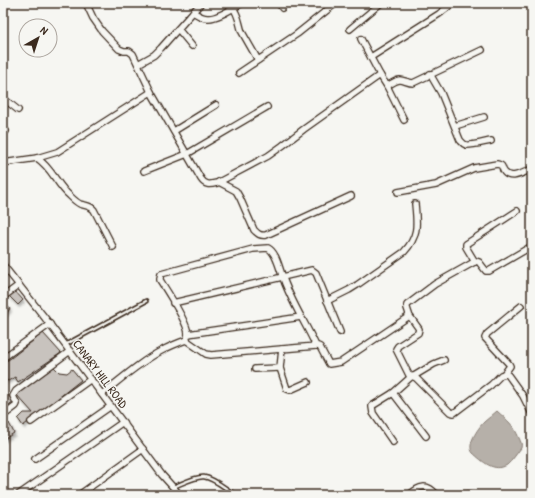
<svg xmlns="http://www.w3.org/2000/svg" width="535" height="498" font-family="'Patrick Hand',sans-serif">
	<defs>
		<filter id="shadow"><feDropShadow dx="1.5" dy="2.5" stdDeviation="1" flood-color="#0004"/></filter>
	</defs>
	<rect width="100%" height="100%" fill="#f6f6f2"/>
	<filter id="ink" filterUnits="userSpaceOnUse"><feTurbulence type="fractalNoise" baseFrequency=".025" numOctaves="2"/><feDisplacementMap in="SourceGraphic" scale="8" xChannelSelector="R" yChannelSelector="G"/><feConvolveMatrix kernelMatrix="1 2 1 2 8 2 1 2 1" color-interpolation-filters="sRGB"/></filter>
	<g filter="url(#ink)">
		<path fill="#b6b0a9" stroke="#857a71" d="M497,411C508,421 513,424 519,438C521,442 522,444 521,448C517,453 512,461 507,465C494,473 482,461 473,453C466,445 478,428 484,422C488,418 493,415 497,411Z"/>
		<g fill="#c8c3be" stroke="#3b2a1e" filter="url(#shadow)">
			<polygon points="15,291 23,300 18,305 9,296"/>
			<polygon points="3,301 10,309 5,315 3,313"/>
			<polygon points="43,333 61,353 18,382 15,377 8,381 3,378 3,363 11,358"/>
			<polygon points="54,367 59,372 67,373 72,369 81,380 23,426 18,419 24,413 33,413 16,394"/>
			<polygon points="6,393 14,402 6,408 3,404 3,396"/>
			<polygon points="9,423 14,433 3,440 3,429"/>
		</g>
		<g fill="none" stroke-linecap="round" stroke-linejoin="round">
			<defs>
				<g id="service">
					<polyline points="65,345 146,301"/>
					<path d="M173,487C181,484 196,476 204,477C213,478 225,488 233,493"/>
				</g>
				<g id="minor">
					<path d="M86,3L93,18L102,31L119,49L124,51H129L133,54L151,92L201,179C205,185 209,185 217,183L268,156L282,146L304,129L380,75L387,86C391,84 396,80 400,80C404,80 408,83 413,83L482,50"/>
					<polyline points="279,3 282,8"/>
					<path d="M233,8C239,15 239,24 242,32L258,60"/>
					<path d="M193,12C198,15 203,19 209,18C219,18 233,8 242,3"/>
					<polyline points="178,29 192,46"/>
					<polyline points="350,29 381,3"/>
					<polyline points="361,39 380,75"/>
					<polyline points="371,57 439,14 453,3"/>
					<polyline points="138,64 154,55 161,48 201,3"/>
					<polyline points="239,73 297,34 336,3"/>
					<path d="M430,74L441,93L460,140C462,142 463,144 466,145C471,146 485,142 491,141"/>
					<polyline points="387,86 404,120"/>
					<polyline points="3,98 18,110"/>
					<polyline points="455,126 484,117"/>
					<polyline points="3,129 6,131"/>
					<polyline points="174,131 216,105"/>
					<path d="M37,158C52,168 57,185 70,196C73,199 76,202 80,204C86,206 90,205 94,210L113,247"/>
					<polyline points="3,163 37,158 57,152 151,92"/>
					<polyline points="144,171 187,154 267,107"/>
					<path d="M219,182L236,191L240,198L254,230C258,234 260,236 266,235L351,196"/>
					<path d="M398,192L436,185L474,168L497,164C502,165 502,166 503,170C509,182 524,172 532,169"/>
					<polyline points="475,262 466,247 466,244 517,211"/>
					<polyline points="3,265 45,318 162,475 180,495"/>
					<polyline points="3,297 19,285"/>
					<path d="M327,301L349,290L357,285L404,252C419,236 417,224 415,204"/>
					<polyline points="173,303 312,270 316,273 340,332"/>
					<polyline points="409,315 419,329 418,333 398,346 396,349 410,377"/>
					<polyline points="188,334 301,317"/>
					<polyline points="316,346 318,346 320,347 329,364 341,362 408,317 409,314 407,308 407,305 435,284 476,261 479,262 486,271 489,271 532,246"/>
					<polyline points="282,349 280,368 287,389 290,390 308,382"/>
					<polyline points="3,358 50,324"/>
					<polyline points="255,369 280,368"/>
					<polyline points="504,374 510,366 509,364 485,338 487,334 521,306"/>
					<polyline points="414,376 434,364 444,360"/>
					<polyline points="393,393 426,436"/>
					<path d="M102,394C121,379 141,361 163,350C170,346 178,343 186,340L206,354L211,355L316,346C305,322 290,300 282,275C279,267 276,252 268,248L253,249L161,274L160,278V280C167,291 188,323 188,334C188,336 187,338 186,340"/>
					<polyline points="3,416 16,406 17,404 13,396 16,391 70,351"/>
					<polyline points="31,422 91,379"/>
					<polyline points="393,442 373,413 372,407 372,406 393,393 412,376 416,378 450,412 454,413 491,385 501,375 505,374 508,375 523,396 532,414"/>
					<polyline points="35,459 111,406"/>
					<polyline points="18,495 123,422"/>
					<polyline points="79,495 143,449"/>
					<path d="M409,495C419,486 427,483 437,495"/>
					<polyline points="464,495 467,494 469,495"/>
				</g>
			</defs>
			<use href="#service" stroke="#3b2a1e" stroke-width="5.5"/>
			<use href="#minor" stroke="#3b2a1e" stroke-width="8"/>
			<use href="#service" stroke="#f6f6f2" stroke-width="2.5"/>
			<use href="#minor" stroke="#f6f6f2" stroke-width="5.5"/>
		</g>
	</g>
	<g text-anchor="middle" stroke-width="3" stroke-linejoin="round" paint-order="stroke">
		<g font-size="12" fill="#3b2a1e" stroke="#f6f6f2">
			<text transform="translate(100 374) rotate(53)" y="4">CANARY HILL ROAD</text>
		</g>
	</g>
	<rect width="535" height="498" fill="none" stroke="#f6f6f2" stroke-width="16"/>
	<rect x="8" y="8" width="519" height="482" fill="none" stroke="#3b2a1e" stroke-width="1.5" filter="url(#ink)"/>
	<g transform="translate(38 38) rotate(39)"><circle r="19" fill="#f6f6f2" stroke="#aba49d"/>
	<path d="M0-3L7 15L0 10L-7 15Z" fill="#3b2a1e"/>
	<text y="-6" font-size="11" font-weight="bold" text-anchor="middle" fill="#3b2a1e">N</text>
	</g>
</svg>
